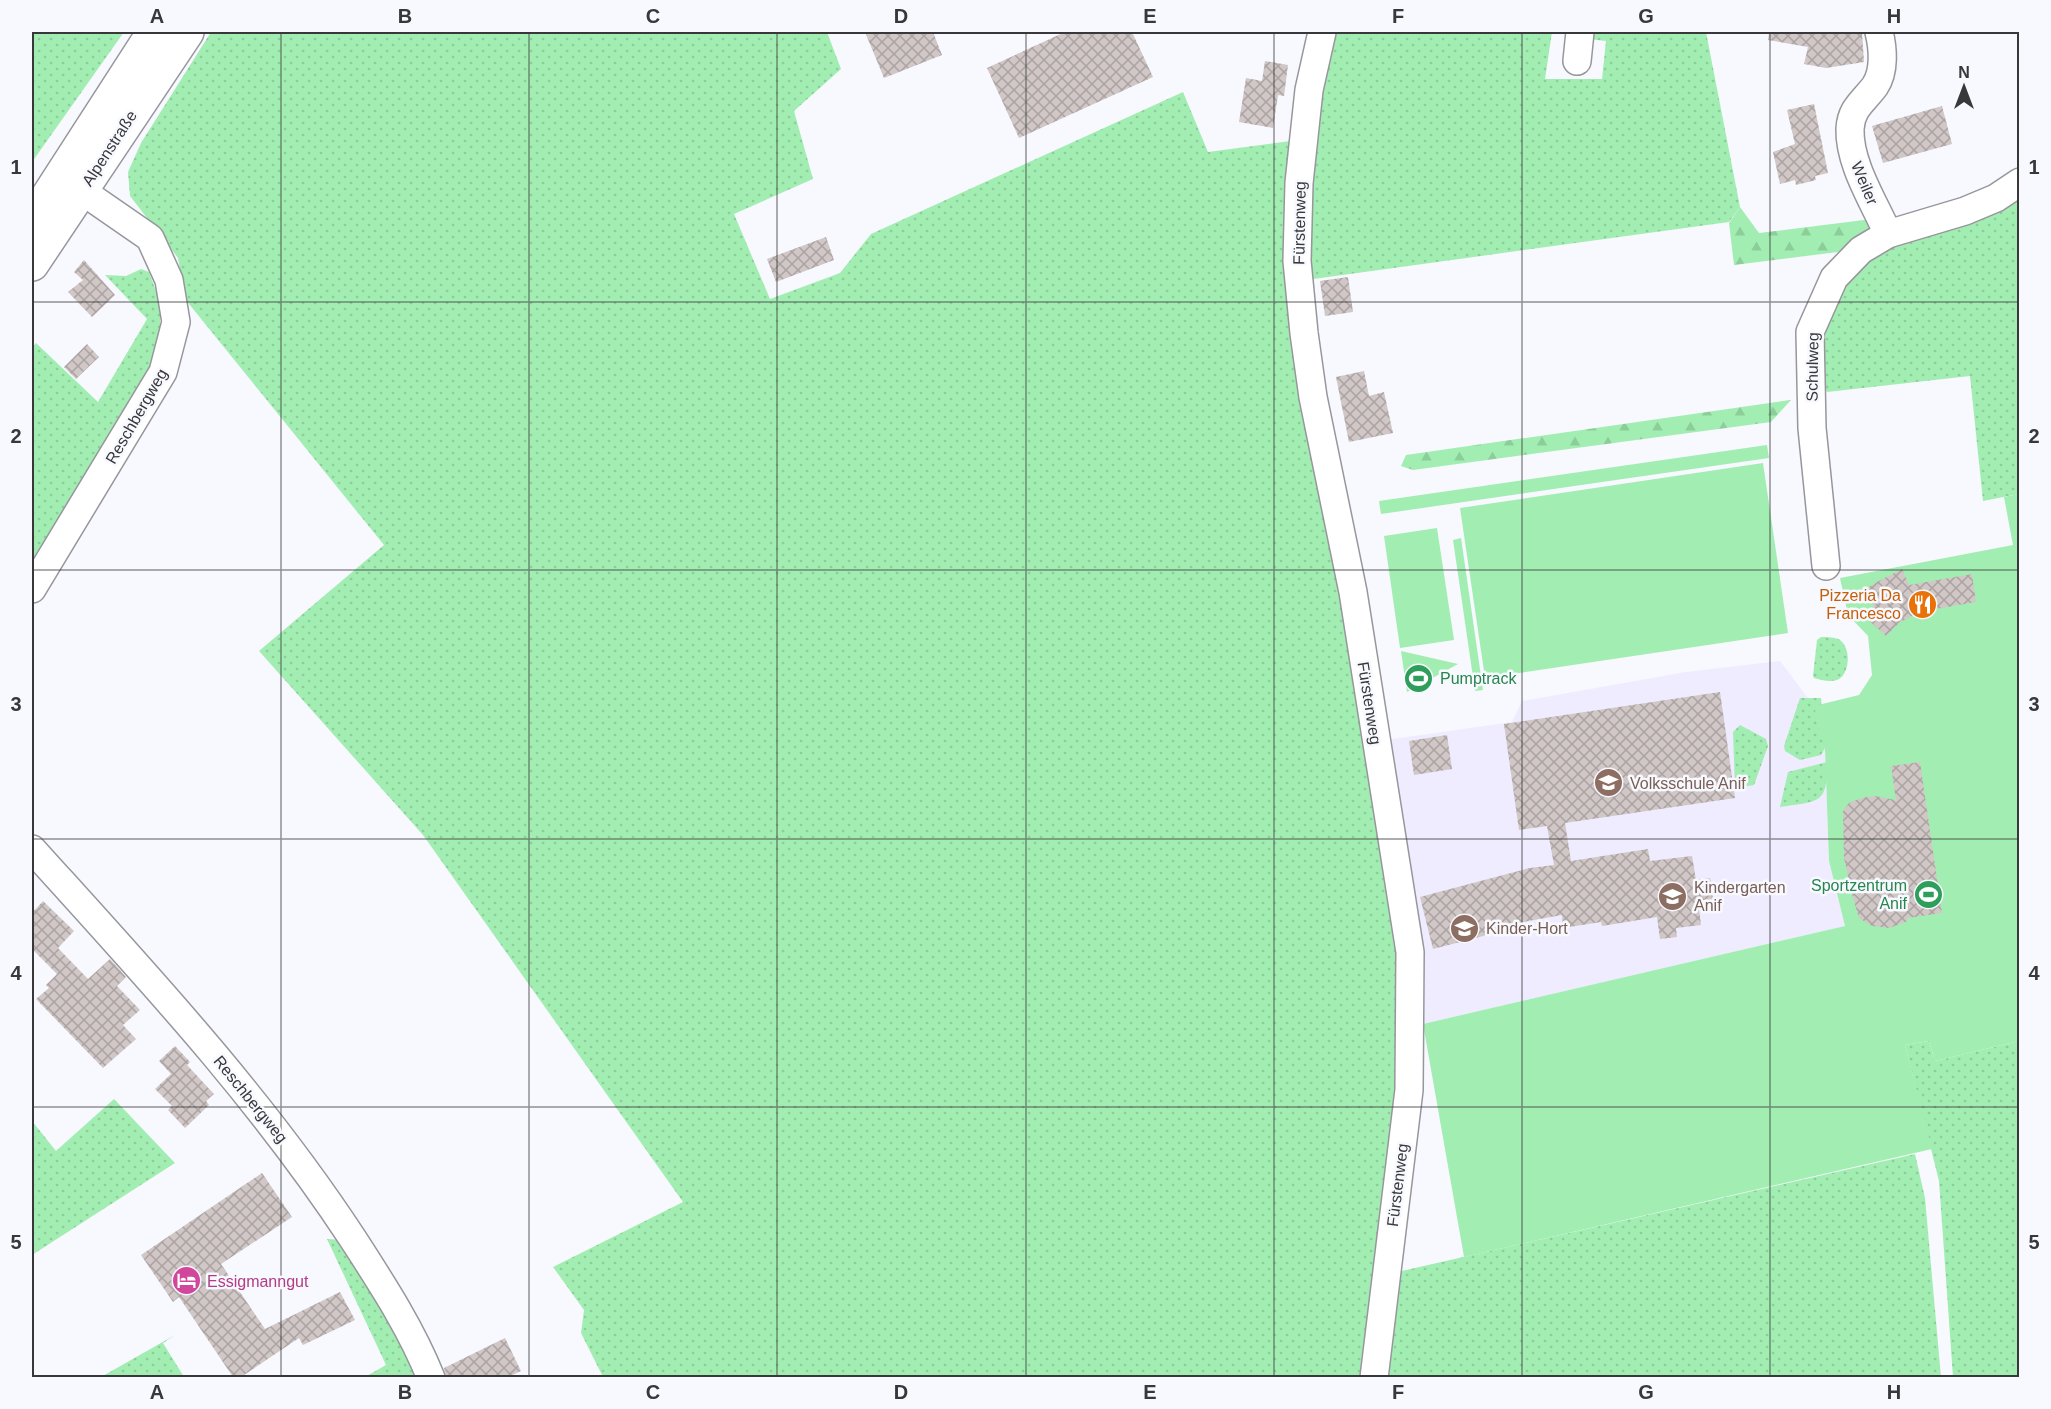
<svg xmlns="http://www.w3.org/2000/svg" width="2051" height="1409" font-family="Helvetica,sans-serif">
	<defs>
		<pattern id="grass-dots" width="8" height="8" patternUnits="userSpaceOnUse" patternTransform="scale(1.5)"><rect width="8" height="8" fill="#a2eeb2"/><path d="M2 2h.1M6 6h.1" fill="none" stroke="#8ccd9a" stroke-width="1.8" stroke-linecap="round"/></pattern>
		<pattern id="forest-firs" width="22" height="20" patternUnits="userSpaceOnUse" patternTransform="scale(1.5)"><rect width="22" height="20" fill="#a2eeb2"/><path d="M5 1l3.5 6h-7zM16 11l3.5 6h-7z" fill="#8ccd9a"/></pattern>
		<pattern id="building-cross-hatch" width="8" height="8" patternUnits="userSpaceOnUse" patternTransform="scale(1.5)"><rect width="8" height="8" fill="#d0c7c6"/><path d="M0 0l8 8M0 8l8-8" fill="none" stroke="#aaa3a2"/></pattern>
	</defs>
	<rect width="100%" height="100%" fill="#f8f8ff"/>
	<polygon fill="#eeecfe" points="1780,661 1814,706 1825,750 1829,861 1845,926 1423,1024 1420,976 1386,740 1512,722 1522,701 1686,672"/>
	<g fill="url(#grass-dots)">
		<polygon points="32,32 124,32 32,162"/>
		<polygon points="211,32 827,32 841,69 794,111 813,179 734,214 770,299 840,273 871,234 1183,92 1208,152 1298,140 1292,207 1404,967 1404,1045 1368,1377 603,1377 581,1333 584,1310 553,1267 683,1202 423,835 259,651 384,545 185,299 178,258 130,196 128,172 141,143"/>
		<polygon points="1330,32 1552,32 1545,79 1602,79 1606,41 1589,39 1590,32 1706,32 1740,207 1729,222 1306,280 1307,201"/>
		<path d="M2019,190V494L1983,501L1970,376L1827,392C1816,373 1821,355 1825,335C1829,311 1838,287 1854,268C1883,236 1977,207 2019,190Z"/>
		<polygon points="141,269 149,272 160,302 160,349 142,395 32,575 32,348 36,343 98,402 147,319 105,275 126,276"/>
		<path d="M1821,637C1827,637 1835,637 1840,640C1851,648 1850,672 1839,679C1832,683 1821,680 1814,678L1813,676L1817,640Z"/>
		<polygon points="1800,698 1821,698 1826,746 1821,755 1800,760 1785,751 1784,746"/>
		<polygon points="1740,725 1766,739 1768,746 1754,785 1735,788 1733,732"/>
		<path d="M1827,762C1828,805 1819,801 1780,807L1788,772Z"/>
		<polygon points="1929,1041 1935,1061 2019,1041 2019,1377 1953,1377 1939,1181 1905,1045"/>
		<polygon points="114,1099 175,1163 32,1255 32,1121 56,1151"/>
		<polygon points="1915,1154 1925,1198 1941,1377 1379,1378 1393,1273"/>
		<polygon points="327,1239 343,1240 421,1377 365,1377 386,1365"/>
		<polygon points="175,1335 163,1343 184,1377 101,1377"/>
	</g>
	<g fill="url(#forest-firs)">
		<polygon points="1740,207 1759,233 1872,219 1872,233 1838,252 1734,265 1729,223"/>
		<polygon points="1791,400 1771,422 1413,470 1401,466 1406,455"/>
	</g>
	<g fill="#a2eeb2">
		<polygon points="1767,445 1769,458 1381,514 1379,501"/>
		<polygon points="1763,463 1788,633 1485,678 1460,508"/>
		<polygon points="2019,494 2019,1041 1935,1061 1929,1041 1905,1045 1932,1149 1464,1257 1423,1024 1845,926 1829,861 1825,750 1814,706 1859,695 1872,675 1868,636 1848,615 1840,578 2013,545 2004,497"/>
		<polygon points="1437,528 1454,640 1400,648 1384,536"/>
		<polygon points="1461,538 1483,690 1475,691 1453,540"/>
		<polygon points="1401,651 1458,664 1407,692"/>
	</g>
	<g fill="url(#building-cross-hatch)">
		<polygon points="865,32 933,32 942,55 884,78"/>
		<polygon points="1065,32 1132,32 1153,77 1019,138 987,68"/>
		<polygon points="1769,32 1862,32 1864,62 1826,68 1804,64 1808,47 1768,40"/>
		<polygon points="1265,61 1288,65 1284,96 1278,95 1273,128 1239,122 1246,78 1262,81"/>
		<polygon points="1814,104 1828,173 1815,176 1816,180 1796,185 1795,180 1780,184 1773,152 1795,144 1787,110"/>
		<polygon points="1942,106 1952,144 1883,163 1872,126"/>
		<polygon points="826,237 834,260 776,282 767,259"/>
		<polygon points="84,260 115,295 92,317 68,292 83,280 74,272"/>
		<polygon points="1348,277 1353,312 1325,316 1320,281"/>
		<polygon points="87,344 99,357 76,379 64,367"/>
		<polygon points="1364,371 1369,396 1384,392 1393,433 1349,442 1336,377"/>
		<polygon points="1902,569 1909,585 1972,574 1976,602 1919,612 1899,623 1886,636 1864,616 1874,605 1862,592 1875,583"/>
		<polygon points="1720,692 1735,798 1565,823 1571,861 1648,849 1650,861 1692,856 1696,880 1710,878 1713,899 1698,901 1701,925 1676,928 1677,937 1660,939 1657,917 1602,926 1601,922 1563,928 1562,915 1517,923 1518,927 1433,949 1420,897 1530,868 1554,865 1547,826 1519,830 1504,724"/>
		<polygon points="1447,735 1452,769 1414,775 1409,741"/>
		<polygon points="1920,762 1942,913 1908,918 1906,922 1889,928 1872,926 1859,918 1853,898 1844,858 1843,811 1849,803 1861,798 1875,796 1896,800 1891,766"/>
		<polygon points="43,901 74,931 58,948 88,979 110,959 126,977 117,986 140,1010 123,1025 136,1039 103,1068 36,999 49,988 46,985 57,974 32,949 32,913"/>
		<polygon points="175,1046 190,1062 187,1065 214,1094 206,1101 209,1105 185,1128 168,1110 172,1106 155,1089 171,1074 159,1061"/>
		<polygon points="262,1173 292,1217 221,1264 265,1329 340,1292 355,1320 303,1345 299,1338 241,1377 233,1377 179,1297 173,1302 141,1255"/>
		<polygon points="505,1338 521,1371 508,1377 446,1377 444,1368"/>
	</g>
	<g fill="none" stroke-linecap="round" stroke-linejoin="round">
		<defs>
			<g id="minor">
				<polyline points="1322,32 1309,90 1299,183 1297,261 1304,333 1313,397 1353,592 1410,952 1409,1090 1374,1378"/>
				<path d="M1879,32C1883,48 1885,71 1875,86C1864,101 1851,108 1850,129C1849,164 1874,202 1888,234"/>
				<polyline points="1577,61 1580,32"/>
				<polyline points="1826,566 1812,428 1810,332 1834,278 1861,250 1888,234 1965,211 1996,198 2020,182"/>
				<polyline points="32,589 163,372 176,322 169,280 150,238 82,191"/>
				<path d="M32,849C145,974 260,1097 353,1239C382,1284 411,1328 431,1378"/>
			</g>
			<g id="major">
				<polyline points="32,221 154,32"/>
				<polyline points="32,264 187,32"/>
			</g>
		</defs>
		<use href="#minor" stroke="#97969d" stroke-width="30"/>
		<use href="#major" stroke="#97969d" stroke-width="36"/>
		<use href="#minor" stroke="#fff" stroke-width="27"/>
		<use href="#major" stroke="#fff" stroke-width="33"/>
	</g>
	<path fill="none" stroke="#38383b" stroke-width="1.5" stroke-opacity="0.55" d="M281,32V1378M529,32V1378M777,32V1378M1026,32V1378M1274,32V1378M1522,32V1378M1770,32V1378M32,302H2020M32,570H2020M32,839H2020M32,1107H2020"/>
	<defs>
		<symbol id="restaurant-disc" viewBox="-11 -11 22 22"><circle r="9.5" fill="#e8710a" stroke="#f8f8ff"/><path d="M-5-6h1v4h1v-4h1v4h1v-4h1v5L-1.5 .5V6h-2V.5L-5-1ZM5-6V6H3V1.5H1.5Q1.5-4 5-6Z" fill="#fff"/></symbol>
		<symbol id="stadium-disc" viewBox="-11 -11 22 22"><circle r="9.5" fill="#2e9e5b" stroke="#f8f8ff"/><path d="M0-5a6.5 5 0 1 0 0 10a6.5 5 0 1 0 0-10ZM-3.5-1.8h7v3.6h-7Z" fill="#fff"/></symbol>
		<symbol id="school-disc" viewBox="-11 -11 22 22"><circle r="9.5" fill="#8d6e63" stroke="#f8f8ff"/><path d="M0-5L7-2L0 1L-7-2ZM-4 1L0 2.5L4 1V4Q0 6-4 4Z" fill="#fff"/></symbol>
		<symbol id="hotel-disc" viewBox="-11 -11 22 22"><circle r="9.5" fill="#d1479c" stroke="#f8f8ff"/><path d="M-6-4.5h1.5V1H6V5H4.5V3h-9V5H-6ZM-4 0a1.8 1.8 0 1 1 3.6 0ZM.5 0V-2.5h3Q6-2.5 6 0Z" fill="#fff"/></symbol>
	</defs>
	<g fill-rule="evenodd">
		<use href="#restaurant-disc" x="1906" y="588" width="33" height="33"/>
		<use href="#stadium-disc" x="1402" y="662" width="33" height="33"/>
		<use href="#school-disc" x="1592" y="766" width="33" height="33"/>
		<use href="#stadium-disc" x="1912" y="878" width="33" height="33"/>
		<use href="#school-disc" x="1656" y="880" width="33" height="33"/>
		<use href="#school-disc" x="1448" y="912" width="33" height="33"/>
		<use href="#hotel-disc" x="170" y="1264" width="33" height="33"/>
	</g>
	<g text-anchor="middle" stroke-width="5" stroke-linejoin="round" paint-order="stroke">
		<g font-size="16" fill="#38383b" stroke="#f8f8ff">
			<text transform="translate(109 148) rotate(-57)" y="6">Alpenstraße</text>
			<text transform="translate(1865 183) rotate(67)" y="6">Weiler</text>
			<text transform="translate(1299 223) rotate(-89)" y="6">Fürstenweg</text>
			<text transform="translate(1812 367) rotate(-89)" y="6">Schulweg</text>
			<text transform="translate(136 416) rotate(-60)" y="6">Reschbergweg</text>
			<text transform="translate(1370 703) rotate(81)" y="6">Fürstenweg</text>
			<text transform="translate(251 1099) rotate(51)" y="6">Reschbergweg</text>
			<text transform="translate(1397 1185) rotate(-83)" y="6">Fürstenweg</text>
		</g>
		<g font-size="16" fill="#c56008" stroke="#f8f8ff" text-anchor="end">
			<text x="1901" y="601">Pizzeria Da<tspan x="1901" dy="18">Francesco</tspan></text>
		</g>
		<g font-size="16" fill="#27864d" stroke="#f8f8ff" text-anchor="start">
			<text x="1440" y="684">Pumptrack</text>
			<text x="1907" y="891" text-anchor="end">Sportzentrum<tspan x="1907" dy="18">Anif</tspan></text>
		</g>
		<g font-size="16" fill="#785e54" stroke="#f8f8ff" text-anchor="start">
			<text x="1630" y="789">Volksschule Anif</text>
			<text x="1694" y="893">Kindergarten<tspan x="1694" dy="18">Anif</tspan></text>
			<text x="1486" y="934">Kinder-Hort</text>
		</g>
		<g font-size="16" fill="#b23c85" stroke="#f8f8ff" text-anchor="start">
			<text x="207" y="1287">Essigmanngut</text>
		</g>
	</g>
	<rect width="2051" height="1409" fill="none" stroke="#f8f8ff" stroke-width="66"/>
	<g transform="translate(1964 87)" stroke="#f8f8ff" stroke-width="4.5" paint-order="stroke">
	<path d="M0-4.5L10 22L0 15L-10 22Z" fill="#38383b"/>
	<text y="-9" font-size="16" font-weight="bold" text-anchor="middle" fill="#38383b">N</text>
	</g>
	<rect x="33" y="33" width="1985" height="1343" fill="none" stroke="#38383b" stroke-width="2"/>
	<g font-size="20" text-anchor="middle" font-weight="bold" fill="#38383b">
		<text x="157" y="23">A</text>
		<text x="405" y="23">B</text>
		<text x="653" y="23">C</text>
		<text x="901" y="23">D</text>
		<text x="1150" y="23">E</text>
		<text x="1398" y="23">F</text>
		<text x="1646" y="23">G</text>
		<text x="1894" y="23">H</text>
		<text x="16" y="174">1</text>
		<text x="2034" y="174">1</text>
		<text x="16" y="443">2</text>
		<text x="2034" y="443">2</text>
		<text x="16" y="711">3</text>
		<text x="2034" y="711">3</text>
		<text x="16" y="980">4</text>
		<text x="2034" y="980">4</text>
		<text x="16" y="1249">5</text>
		<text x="2034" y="1249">5</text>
		<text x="157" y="1399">A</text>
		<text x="405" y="1399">B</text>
		<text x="653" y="1399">C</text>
		<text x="901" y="1399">D</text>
		<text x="1150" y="1399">E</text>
		<text x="1398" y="1399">F</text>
		<text x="1646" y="1399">G</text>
		<text x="1894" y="1399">H</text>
	</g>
</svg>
